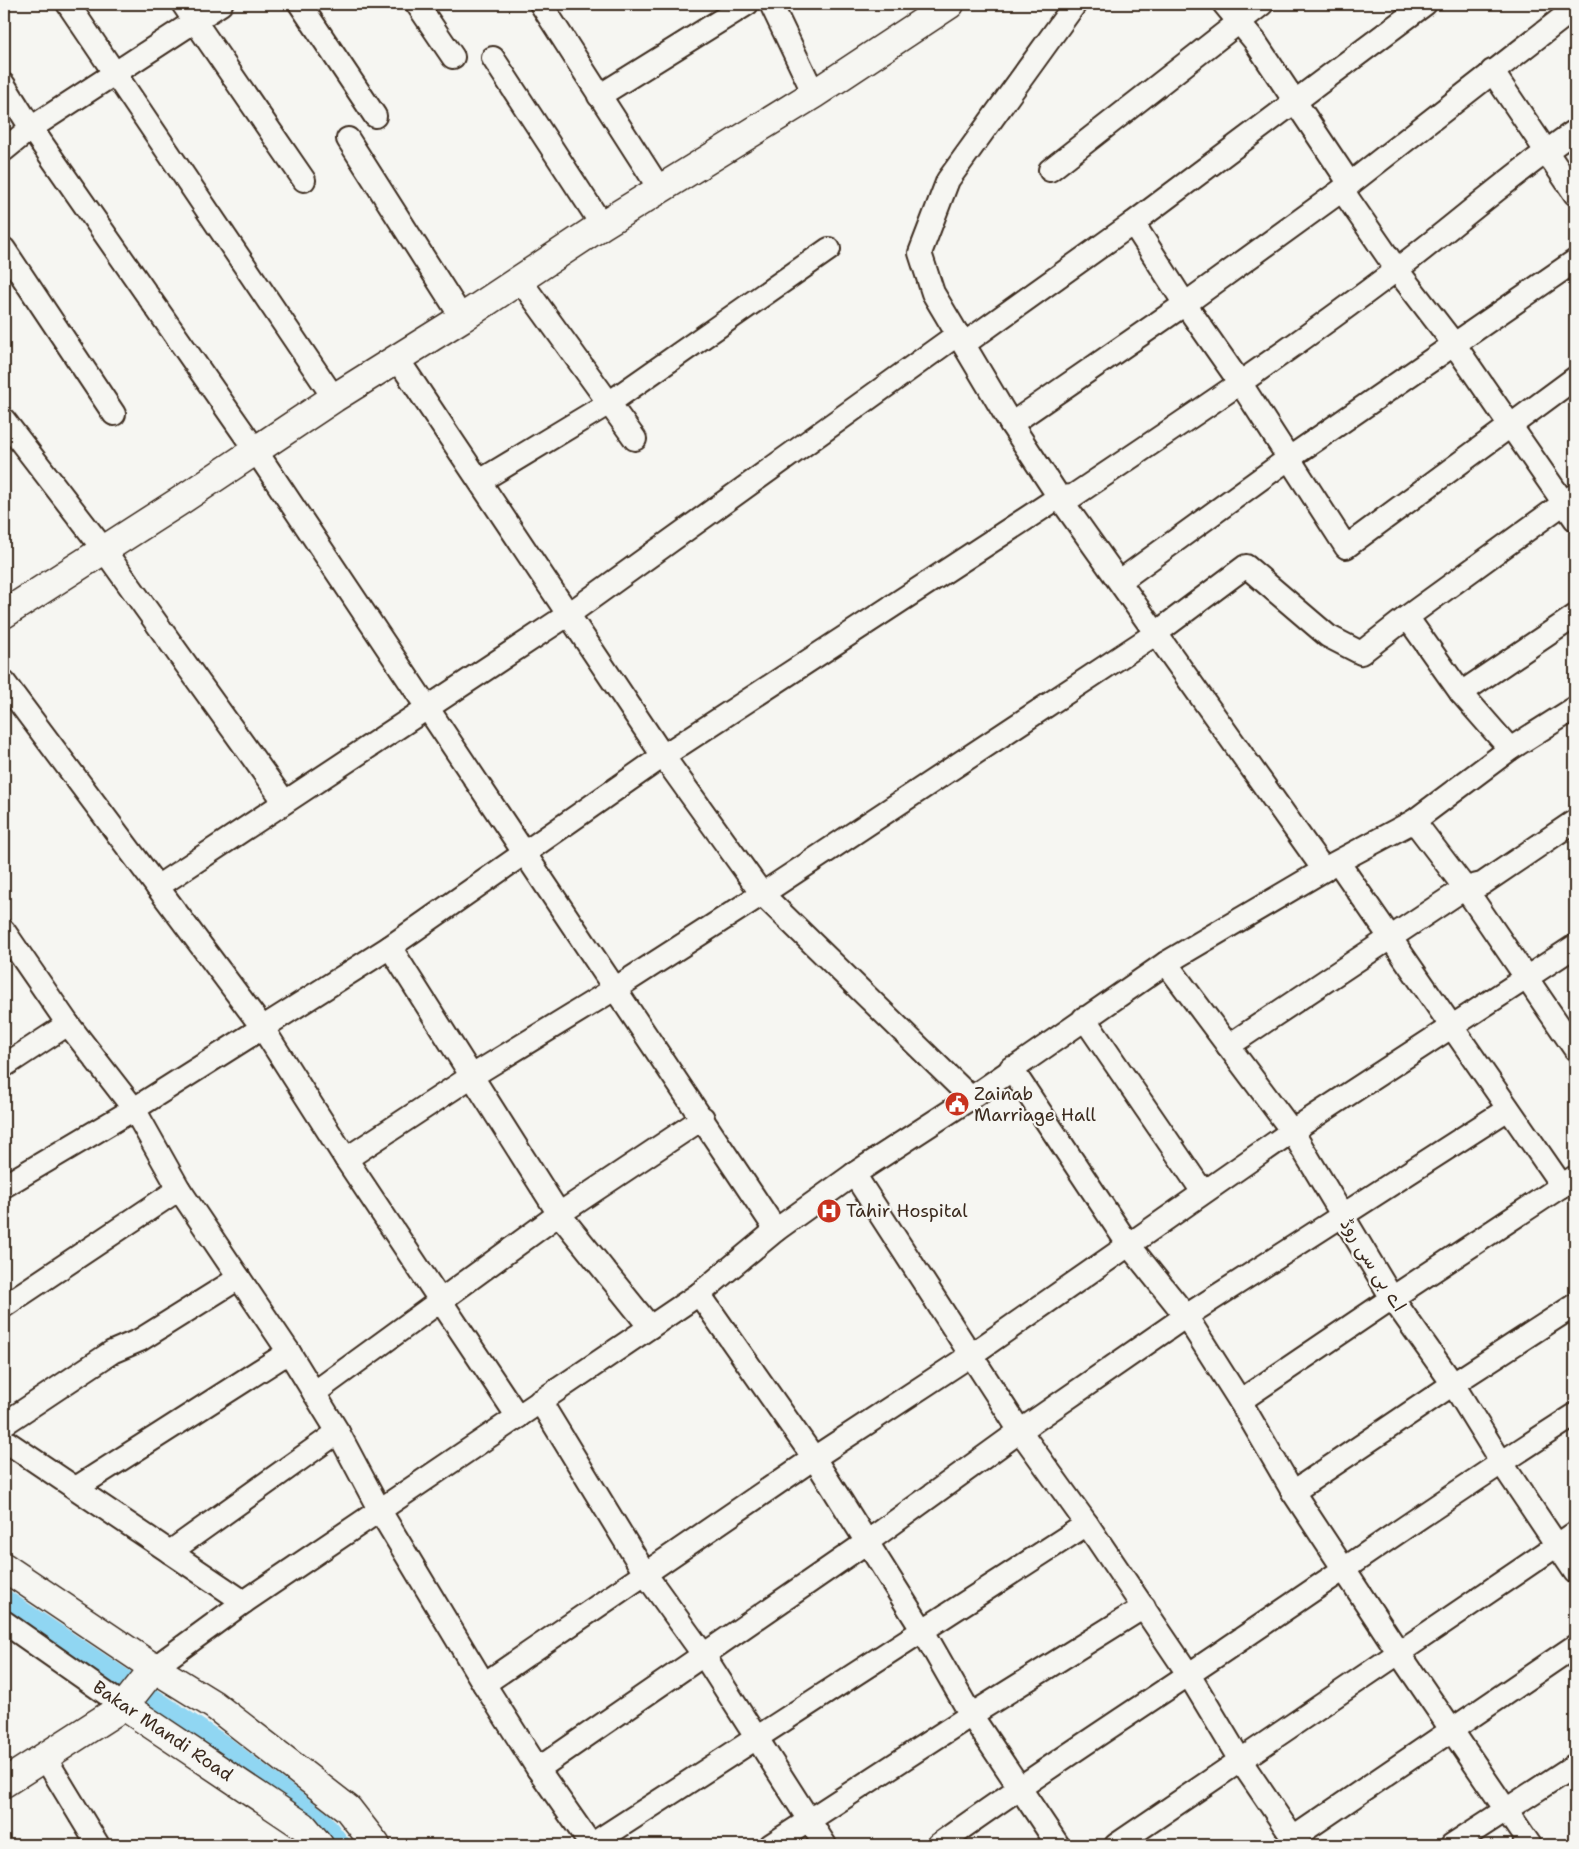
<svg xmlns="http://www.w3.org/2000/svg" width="1579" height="1849" font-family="'Shantell Sans','Playpen Sans Arabic',sans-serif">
	<rect width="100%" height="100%" fill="#f6f6f2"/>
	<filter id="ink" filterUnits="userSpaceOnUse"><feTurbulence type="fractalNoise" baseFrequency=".02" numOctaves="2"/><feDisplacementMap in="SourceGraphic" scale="10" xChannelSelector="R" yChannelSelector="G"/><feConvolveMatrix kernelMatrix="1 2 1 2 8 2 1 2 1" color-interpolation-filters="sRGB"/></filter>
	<g filter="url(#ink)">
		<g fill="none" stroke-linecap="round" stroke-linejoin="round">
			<polyline stroke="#90d6f2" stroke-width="20" points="4,1599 223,1745 323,1822 341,1845"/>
			<defs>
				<g id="minor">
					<polyline points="68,4 334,398"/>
					<polyline points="183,4 304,180"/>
					<polyline points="300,4 375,116"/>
					<polyline points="417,4 453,57"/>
					<polyline points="541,4 659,188"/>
					<polyline points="771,4 814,94"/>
					<polyline points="1224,4 1254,40 1350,184"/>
					<polyline points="1425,4 1133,223 1185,304 1241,384 1346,547 1575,378"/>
					<polyline points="493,58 602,225"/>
					<polyline points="1492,71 1575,194"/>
					<polyline points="4,85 31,128 256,451 776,1230"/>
					<polyline points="599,96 747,4"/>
					<polyline points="348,139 462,318"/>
					<polyline points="4,150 31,128 221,4"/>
					<polyline points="1050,170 1262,4"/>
					<polyline points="1342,190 1397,270 1454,344 1575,519"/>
					<polyline points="4,249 114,414"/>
					<polyline points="520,280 635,439"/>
					<polyline points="964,344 1133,223"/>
					<polyline points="397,358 663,756 762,894 971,1098 1166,963 1324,870 1059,497 1011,424 933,293 920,253 948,180 1075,4"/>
					<polyline points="4,420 104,550 284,801"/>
					<polyline points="1011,424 1185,304 1342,190 1575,8"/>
					<polyline points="480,481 609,403 829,249"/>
					<polyline points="1120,581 1288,459 1575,261"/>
					<polyline points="1407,617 1575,495"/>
					<polyline points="4,682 262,1027 346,1159 518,1417"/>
					<polyline points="1461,693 1575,616"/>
					<polyline points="1414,821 1510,749 1575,708"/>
					<polyline points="1338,862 1562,1186"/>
					<polyline points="1324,869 1414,821 1465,888 1575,1049"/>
					<polyline points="157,887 569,614 958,334"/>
					<polyline points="4,931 68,1024 134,1109 179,1189 289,1352 338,1432 380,1511 484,1684 538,1769 591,1845"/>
					<polyline points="390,947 559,1214 650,1327"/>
					<polyline points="1166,963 1292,1131 1392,1298 1453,1384 1501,1462 1575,1572"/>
					<polyline points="1084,1018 1203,1192"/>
					<polyline points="1228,1046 1465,888 1482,884 1575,821"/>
					<polyline points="4,1066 68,1024"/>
					<polyline points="1011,1068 1128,1244 1186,1316 1240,1401 1293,1492 1399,1653 1530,1845"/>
					<polyline points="346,1159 472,1076 616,988 762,894 1155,634 1246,566 1328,636 1361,653 1407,617 1461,693 1510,749"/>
					<polyline points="854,1174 1020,1431 1087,1524 1189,1675 1240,1760 1293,1838 1575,1646"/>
					<path d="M4,1186L134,1109L390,947L663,756L1059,497L1073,496C1182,423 1291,350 1396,270C1456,225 1513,173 1575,131"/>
					<polyline points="699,1294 814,1458 923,1631 971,1715 1058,1845"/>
					<polyline points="4,1306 179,1189"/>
					<polyline points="314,1393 559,1214 703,1118"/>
					<polyline points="540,1401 646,1575 703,1654 825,1845"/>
					<polyline points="1240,1401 1392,1298 1575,1177"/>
					<polyline points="4,1424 112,1352 140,1340 239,1278"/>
					<polyline points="4,1440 244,1602"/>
					<polyline points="76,1488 289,1352"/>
					<polyline points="1293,1492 1453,1384 1575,1305"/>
					<polyline points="170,1552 338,1432"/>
					<polyline points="4,1622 124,1706"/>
					<polyline points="154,1668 244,1602 699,1294 776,1230 854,1174 971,1098"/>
					<polyline points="484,1684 814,1458 971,1355 1292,1131 1575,946"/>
					<polyline points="44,1756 98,1845"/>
					<polyline points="538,1769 867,1542 1020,1431 1186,1316 1508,1109"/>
					<polyline points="591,1845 1087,1524"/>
					<polyline points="771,1845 971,1715 1144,1607"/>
					<path d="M938,1845C1032,1777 1129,1715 1225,1650C1342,1571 1457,1490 1575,1415"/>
					<polyline points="1116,1845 1575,1533"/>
					<polyline points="1452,1845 1575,1765"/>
				</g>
				<g id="tertiary">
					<polyline points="4,614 180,501 334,398 462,318 602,225 814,94 950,4"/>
					<polyline points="4,1567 154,1668 214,1705 348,1809 376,1845"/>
					<polyline points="124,1706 303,1826 319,1845"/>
					<polyline points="4,1783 124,1706 154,1668"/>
				</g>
			</defs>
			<use href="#minor" stroke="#3b2a1e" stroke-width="26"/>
			<use href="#tertiary" stroke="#3b2a1e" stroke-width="31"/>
			<use href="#minor" stroke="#f6f6f2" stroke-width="22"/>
			<use href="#tertiary" stroke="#f6f6f2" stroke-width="28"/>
		</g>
	</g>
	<defs>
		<symbol id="civic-disc" viewBox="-11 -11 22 22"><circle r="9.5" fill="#c8321e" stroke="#f6f6f2"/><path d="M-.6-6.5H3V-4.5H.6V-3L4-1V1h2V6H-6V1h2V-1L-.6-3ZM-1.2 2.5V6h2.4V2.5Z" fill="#fff"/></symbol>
		<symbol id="hospital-disc" viewBox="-11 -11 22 22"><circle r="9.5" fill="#c8321e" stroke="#f6f6f2"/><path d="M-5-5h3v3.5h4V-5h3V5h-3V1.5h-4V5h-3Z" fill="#fff"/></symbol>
	</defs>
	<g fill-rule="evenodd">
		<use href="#civic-disc" x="943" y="1090" width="28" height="28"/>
		<use href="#hospital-disc" x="815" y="1197" width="28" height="28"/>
	</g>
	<g text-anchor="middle" stroke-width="4.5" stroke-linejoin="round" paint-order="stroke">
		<g font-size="18" fill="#3b2a1e" stroke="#f6f6f2" text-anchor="start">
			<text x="974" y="1100">Zainab<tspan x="974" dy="21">Marriage Hall</tspan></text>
			<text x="846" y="1217">Tahir Hospital</text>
		</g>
		<g font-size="18" fill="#3b2a1e" stroke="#f6f6f2">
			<text transform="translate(1373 1265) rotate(58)" y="6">اے بی سی روڈ</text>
			<text transform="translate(163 1731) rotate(34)" y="6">Bakar Mandi Road</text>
		</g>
	</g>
	<rect width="1579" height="1849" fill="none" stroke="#f6f6f2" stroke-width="20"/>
	<rect x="10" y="10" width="1559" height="1829" fill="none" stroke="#3b2a1e" stroke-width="2" filter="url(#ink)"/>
</svg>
